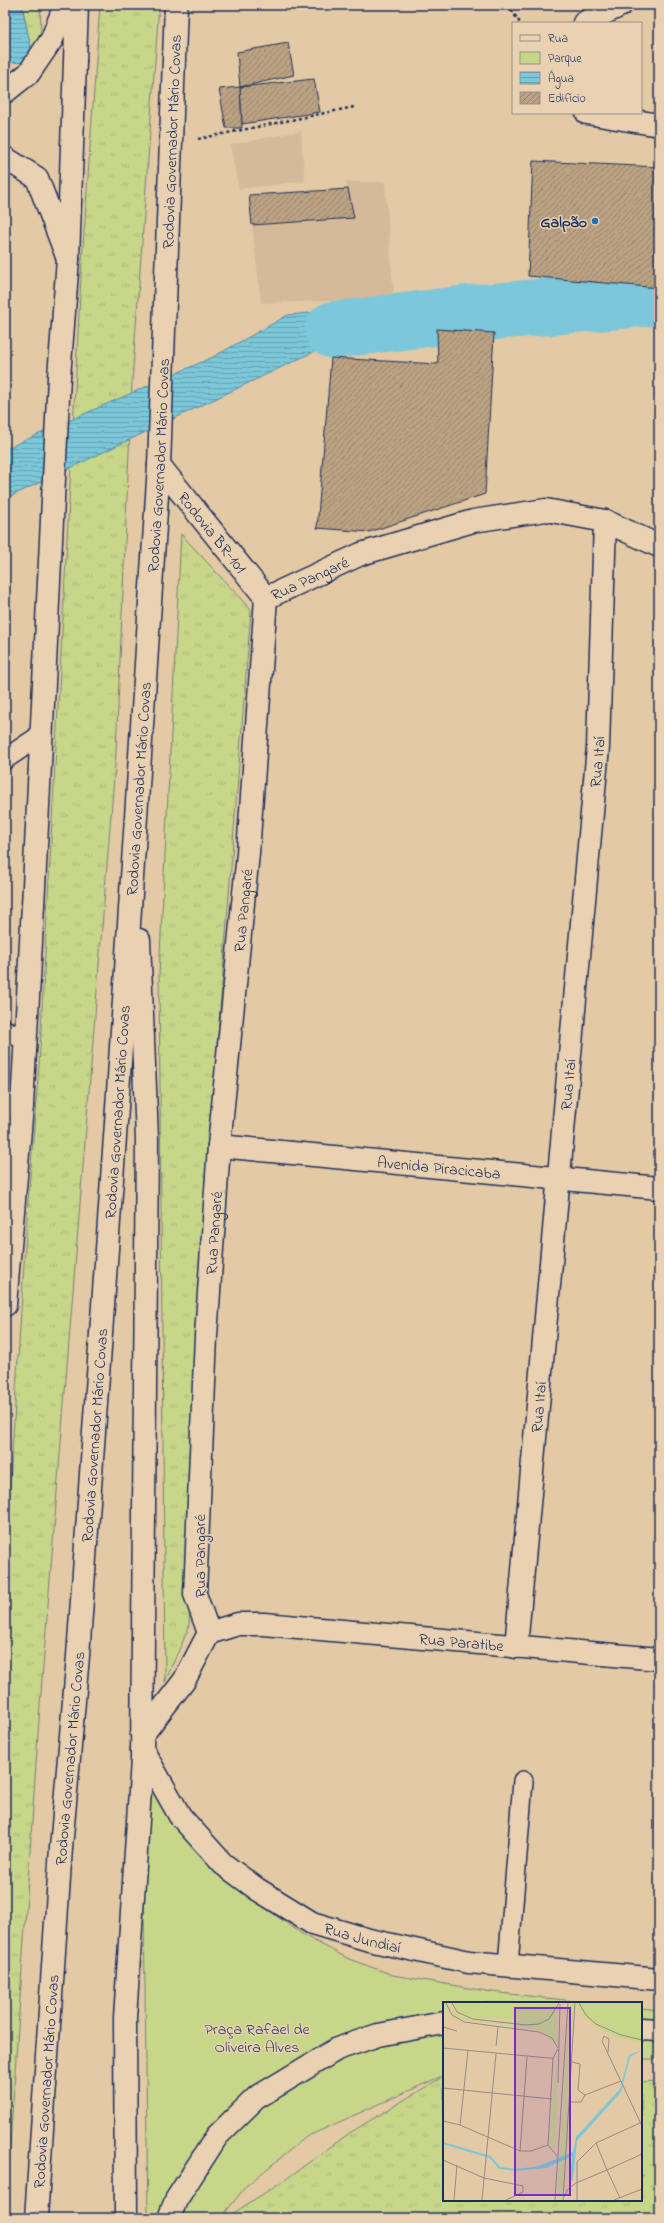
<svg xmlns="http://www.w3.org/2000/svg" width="664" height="2223" font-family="'Indie Flower',sans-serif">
	<defs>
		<pattern id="grass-tufts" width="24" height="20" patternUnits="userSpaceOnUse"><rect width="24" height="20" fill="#c8d68a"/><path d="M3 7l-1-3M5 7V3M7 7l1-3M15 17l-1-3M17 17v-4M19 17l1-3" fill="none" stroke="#abb87a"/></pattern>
		<pattern id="water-rules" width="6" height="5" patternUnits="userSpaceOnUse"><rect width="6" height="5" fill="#7bc8da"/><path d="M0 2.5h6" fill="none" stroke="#64a3b4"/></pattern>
		<pattern id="building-hatch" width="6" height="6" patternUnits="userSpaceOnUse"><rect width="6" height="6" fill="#bba282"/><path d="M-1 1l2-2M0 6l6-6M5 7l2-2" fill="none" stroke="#97846e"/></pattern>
	</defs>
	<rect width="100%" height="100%" fill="#e4c9a5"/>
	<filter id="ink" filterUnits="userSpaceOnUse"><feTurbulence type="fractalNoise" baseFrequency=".025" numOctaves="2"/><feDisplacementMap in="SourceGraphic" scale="8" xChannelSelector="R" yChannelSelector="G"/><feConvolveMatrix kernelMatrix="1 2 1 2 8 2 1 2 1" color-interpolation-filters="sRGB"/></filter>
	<g filter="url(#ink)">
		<g fill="#d4ba99">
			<polygon points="301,131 305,181 239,189 230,145"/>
			<polygon points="346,182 385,182 394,299 261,303 252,225 353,218"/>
		</g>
		<g fill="url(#grass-tufts)" stroke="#728274">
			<polygon points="22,5 40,5 41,31 32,54"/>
			<polygon points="100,5 159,5 132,382 116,752 40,1705 5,2218 5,1562 28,1202 39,1066 81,276"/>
			<polygon points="181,534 251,610 211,1126 189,1627 165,1682 159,975"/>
			<polygon points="444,2076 444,2200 641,2200 641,2082 659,2081 659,2218 226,2218 286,2179 351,2132"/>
		</g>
		<g fill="#c8d68a" stroke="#728274">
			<polygon points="142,1760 275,1915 305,1936 349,1959 393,1975 492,1992 592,2003 444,2003 444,2075 306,2137 246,2186 221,2218 148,2218"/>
			<polygon points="641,2008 659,2010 659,2059 641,2059"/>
		</g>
		<g fill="url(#water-rules)" stroke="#558ba8">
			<polygon points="5,5 22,5 32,54 29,63 5,62"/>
			<polygon points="414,303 409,332 326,346 5,499 5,449 213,357 288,315"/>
		</g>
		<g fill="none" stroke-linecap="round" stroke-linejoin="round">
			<polyline stroke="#7bc8da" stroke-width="57" points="333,330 464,314 659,297"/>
		</g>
		<g fill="url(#building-hatch)" stroke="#1b2f5e">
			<polygon points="288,43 294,75 240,87 237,52"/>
			<polygon points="314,79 320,112 242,124 240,87"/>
			<polygon points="240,87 242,128 226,128 219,89"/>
			<polygon points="533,161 659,167 659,288 528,276"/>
			<polygon points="348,189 354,218 252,225 249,195"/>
			<polygon points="437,329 494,333 485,494 369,532 317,528 331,358 438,364"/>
		</g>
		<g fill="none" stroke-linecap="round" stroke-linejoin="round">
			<defs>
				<g id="service">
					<polyline points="5,759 41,735"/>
					<polyline points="5,1030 25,1040"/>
					<polyline points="508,1965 523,1781"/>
				</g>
				<g id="minor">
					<polyline points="584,23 621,5"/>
					<polyline points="587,113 659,125"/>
					<path id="s1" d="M159,465L266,598"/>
					<polyline points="5,1104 22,1106"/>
					<path id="s2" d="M219,1146L659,1188"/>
					<path id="s3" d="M209,1633L195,1594L206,1336L219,1146L248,853L266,598L361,554L473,521L546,510L605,521L659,546"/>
					<path id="s4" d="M516,1647L598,747L605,521"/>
					<path id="s5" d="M142,1735L184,1681L209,1633L238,1624H264L659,1659"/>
				</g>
				<g id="secondary">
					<polyline points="5,92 29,73 52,39 65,5"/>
					<polyline points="5,158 37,178 68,259"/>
					<path id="s6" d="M142,1749L180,1816L223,1864L257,1889L312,1923L369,1940L469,1962L659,1979"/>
				</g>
				<g id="trunk">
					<polyline points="5,1305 22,1106 34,887 59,377 68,259 77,5"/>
					<polyline points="641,2029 659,2030"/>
					<path id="s7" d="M36,2218L61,1848L78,1656L116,1123L159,465L176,5"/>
					<polyline points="126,2218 125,2018 142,1760 147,1139 139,940"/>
					<polyline points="169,2218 176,2200 217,2136 256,2098 337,2049 378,2035 444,2023"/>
				</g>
			</defs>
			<use href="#service" stroke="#1b2f5e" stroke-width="22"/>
			<use href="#minor" stroke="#1b2f5e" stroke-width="25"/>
			<use href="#secondary" stroke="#1b2f5e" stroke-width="25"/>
			<use href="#trunk" stroke="#1b2f5e" stroke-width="25"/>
			<g stroke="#1b2f5e" stroke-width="2.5" stroke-dasharray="3 3" stroke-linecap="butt">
				<polyline points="508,5 520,23"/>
				<polyline points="198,139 354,107"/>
			</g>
			<use href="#service" stroke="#ead1b1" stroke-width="19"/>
			<use href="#minor" stroke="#ead1b1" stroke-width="22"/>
			<use href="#secondary" stroke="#ead1b1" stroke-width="22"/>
			<use href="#trunk" stroke="#ead1b1" stroke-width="22"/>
		</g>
	</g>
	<circle fill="#1f6fb2" stroke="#ead1b1" stroke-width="1.5" cx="595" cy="221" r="4"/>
	<g text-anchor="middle" stroke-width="3" stroke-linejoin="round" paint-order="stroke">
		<g font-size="16" fill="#1b2f5e" stroke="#ead1b1">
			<text dy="6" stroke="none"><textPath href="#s7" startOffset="2081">Rodovia Governador Mário Covas</textPath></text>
			<text dy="6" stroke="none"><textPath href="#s7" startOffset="1757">Rodovia Governador Mário Covas</textPath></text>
			<text dy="6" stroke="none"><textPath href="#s1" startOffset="86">Rodovia BR-101</textPath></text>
			<text dy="6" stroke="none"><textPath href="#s3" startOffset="1088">Rua Pangaré</textPath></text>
			<text dy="6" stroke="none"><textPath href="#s4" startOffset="889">Rua Itaí</textPath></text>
			<text dy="6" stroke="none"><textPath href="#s7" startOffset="1433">Rodovia Governador Mário Covas</textPath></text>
			<text dy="6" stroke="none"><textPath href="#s3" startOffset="727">Rua Pangaré</textPath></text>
			<text dy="6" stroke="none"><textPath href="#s4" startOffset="565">Rua Itaí</textPath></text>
			<text dy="6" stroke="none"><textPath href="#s7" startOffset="1109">Rodovia Governador Mário Covas</textPath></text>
			<text dy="6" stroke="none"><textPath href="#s2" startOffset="221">Avenida Piracicaba</textPath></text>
			<text dy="6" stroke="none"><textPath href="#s3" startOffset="403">Rua Pangaré</textPath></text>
			<text dy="6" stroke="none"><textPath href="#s4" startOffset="241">Rua Itaí</textPath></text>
			<text dy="6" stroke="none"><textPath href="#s7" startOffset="785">Rodovia Governador Mário Covas</textPath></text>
			<text transform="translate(199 1556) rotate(-90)" y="6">Rua Pangaré</text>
			<text dy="6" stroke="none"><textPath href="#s5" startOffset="377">Rua Paratibe</textPath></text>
			<text dy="6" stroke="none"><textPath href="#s7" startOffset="461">Rodovia Governador Mário Covas</textPath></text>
			<text dy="6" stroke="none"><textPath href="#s6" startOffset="301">Rua Jundiaí</textPath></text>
			<text dy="6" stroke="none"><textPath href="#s7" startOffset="137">Rodovia Governador Mário Covas</textPath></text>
		</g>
		<g font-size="16" font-weight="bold" fill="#1b2f5e" stroke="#ead1b1" text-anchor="end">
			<text x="587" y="227">Galpão</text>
		</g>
		<g font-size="16" fill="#2c4062" stroke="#ead1b1">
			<text x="257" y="2034">Praça Rafael de<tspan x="257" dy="18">Oliveira Alves</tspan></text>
		</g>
	</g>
	<g transform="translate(443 2002)">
		<rect width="199" height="199" fill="#e4c9a5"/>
		<path d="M8,1H114L90,19L33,15L18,12ZM127,1H131L119,198H114ZM133,1H199V41L173,35L155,26L142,15ZM114,52V111L112,148L106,142Z" fill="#c8d68a"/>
		<path d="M0,1H3L8,8L17,14L53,20L90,19L102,13L113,1L115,45L98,28L17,17L5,10Z" fill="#c8d68a"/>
		<path d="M199,48L187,55L178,90L134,139L130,178H127L129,154L103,166L93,167V165L130,150L133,135L177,87L186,53Z" fill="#7bc8da"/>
		<path fill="none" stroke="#7bc8da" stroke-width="2" d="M0,141L47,155L57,166L72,168L100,165"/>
		<path fill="none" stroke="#948b89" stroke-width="1" d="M3,1L9,13L21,20L96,30L109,36L115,46M9,1L14,10L30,17L83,23L96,22L106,17L116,1M136,1L143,13L153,22L178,33L199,38M0,25L14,29M53,44L55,25M0,46L105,56H110L115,47M165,50L166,37L161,34L159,39L199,124M129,60L137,62L135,88L142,93M115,81L117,2M0,86L109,97M126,100H138L142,93L178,79M0,119L17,123L77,149H88L105,143L110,56M17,123L25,49M153,141L164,168L199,152M105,143L114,154M77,149L84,55M0,158L41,176L80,184V190L63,198M121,195L125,187L133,181L164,168L177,196M11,198L14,163M39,198L53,52M112,198L125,1M120,198L132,1M134,198V160L153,141L197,121M171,198L199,187"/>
		<path fill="#7b2cbf" fill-opacity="0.15" stroke="#7b2cbf" stroke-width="2" d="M72,6H127V193H72Z"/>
		<rect width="199" height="199" fill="none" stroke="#1b2f5e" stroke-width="2"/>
	</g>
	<rect width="664" height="2223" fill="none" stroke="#ead1b1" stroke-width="20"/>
	<rect x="10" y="10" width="644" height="2203" fill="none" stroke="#1b2f5e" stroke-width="1.5" filter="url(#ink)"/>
	<rect x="512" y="22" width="130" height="92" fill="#ead1b1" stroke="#979090"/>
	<rect x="520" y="35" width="20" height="6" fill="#ead1b1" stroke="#979090"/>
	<text x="548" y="42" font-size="12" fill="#1b2f5e">Rua</text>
	<rect x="520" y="52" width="20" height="12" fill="#c8d68a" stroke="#979090"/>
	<text x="548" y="62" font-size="12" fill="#1b2f5e">Parque</text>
	<rect x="520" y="72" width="20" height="12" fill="url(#water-rules)" stroke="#979090"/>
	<text x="548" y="82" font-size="12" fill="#1b2f5e">Água</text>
	<rect x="520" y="92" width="20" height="12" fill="url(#building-hatch)" stroke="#979090"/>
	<text x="548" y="102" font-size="12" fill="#1b2f5e">Edifício</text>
</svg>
